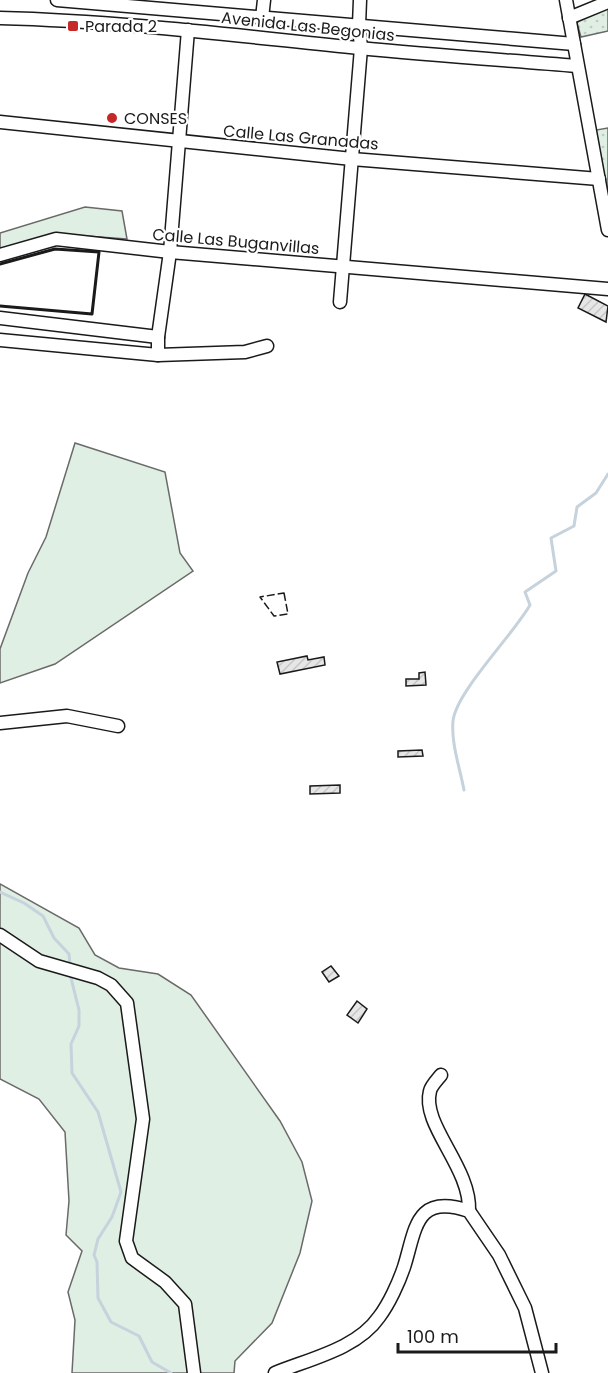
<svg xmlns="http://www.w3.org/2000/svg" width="608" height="1373" font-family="Poppins,sans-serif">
	<defs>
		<pattern id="park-dots" width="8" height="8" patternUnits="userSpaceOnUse" patternTransform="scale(1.5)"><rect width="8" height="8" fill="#e0efe3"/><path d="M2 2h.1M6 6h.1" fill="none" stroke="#c0ccc2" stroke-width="1.8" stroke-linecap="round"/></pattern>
		<pattern id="building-hatch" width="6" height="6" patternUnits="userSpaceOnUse" patternTransform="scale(1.5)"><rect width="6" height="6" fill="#e6e6e6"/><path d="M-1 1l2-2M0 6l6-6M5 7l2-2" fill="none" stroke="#c5c5c5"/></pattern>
	</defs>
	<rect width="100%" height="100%" fill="#fff"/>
	<g fill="#e0efe3" stroke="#6a6a6a" stroke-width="1.5">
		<polygon points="85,207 122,211 127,239 58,234 0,249 0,233"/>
		<polygon points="75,443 165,472 180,553 193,571 55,664 0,683 0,649 28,573 46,537"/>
		<polygon points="0,884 79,928 95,955 119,968 158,974 191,995 280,1121 302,1162 312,1201 300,1253 272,1323 235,1361 234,1373 72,1373 75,1320 68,1292 82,1251 66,1235 69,1201 65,1132 39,1099 0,1079"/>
	</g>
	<g fill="url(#park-dots)" stroke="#6a6a6a" stroke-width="1.5">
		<polygon points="608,8 608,31 581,37 577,23 581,18"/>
		<polygon points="608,128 608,195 596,130"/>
	</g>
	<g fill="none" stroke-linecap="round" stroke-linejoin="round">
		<g stroke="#c6d2dc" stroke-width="3">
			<path d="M464,790C460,768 451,744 453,721C456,692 513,635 530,605L525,592L556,571L551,538L574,526L577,507L596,493L608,474"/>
			<polyline points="0,892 24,903 43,916 54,938 69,954 70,965"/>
			<polyline points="70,974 79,1010 79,1026 71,1044 72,1073 98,1112 121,1192 112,1217 98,1239 94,1255 97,1262 98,1298 111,1322 139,1336 152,1362 171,1373"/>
		</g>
	</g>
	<g fill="url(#building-hatch)" stroke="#1a1a1a" stroke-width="1.5">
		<polygon points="585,294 608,306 606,322 578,308"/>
		<polygon points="307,656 308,660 324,657 325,665 280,674 277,662"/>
		<polygon points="425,672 426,685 406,686 406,679 419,679 419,673"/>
		<polygon points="422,750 423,756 398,757 398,751"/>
		<polygon points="340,785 340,793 310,794 310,786"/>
		<polygon points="331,966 339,976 329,982 322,972"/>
		<polygon points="357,1001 367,1009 358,1023 347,1015"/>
	</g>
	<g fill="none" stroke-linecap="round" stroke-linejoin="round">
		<defs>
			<g id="minor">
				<polyline points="57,0 574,44"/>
				<polyline points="566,0 608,230"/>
				<path d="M0,18C120,21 239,36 359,48C431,55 504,60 577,66"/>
				<polyline points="262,18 264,0"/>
				<polyline points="569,18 608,2"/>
				<polyline points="0,122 352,159 599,179"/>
				<polyline points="0,255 56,239 170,252 608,289"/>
				<polyline points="340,302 361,48 359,25 360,0"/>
				<polyline points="0,318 158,337"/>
				<polyline points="0,340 158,355 245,352 267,346"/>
				<polyline points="158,355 158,337 170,252 188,30"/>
				<polyline points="0,723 67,716 118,726"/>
				<polyline points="0,935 39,961 98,978 111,985 127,1003 143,1119 126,1241 132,1258 165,1282 185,1304 194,1373"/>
				<path d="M441,1075C437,1080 431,1086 430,1091C421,1125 471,1167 469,1211"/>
				<path d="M275,1373C309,1359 357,1349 379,1317C389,1304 399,1282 404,1267C416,1229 415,1193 469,1211L499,1255L525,1308L542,1373"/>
			</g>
		</defs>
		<use href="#minor" stroke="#1a1a1a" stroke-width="15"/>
		<use href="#minor" stroke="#fff" stroke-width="12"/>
		<polygon stroke="#1a1a1a" stroke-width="1.5" stroke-dasharray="8 3" stroke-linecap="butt" points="284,593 288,614 274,616 260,597"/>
		<polyline stroke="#1a1a1a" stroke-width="3" points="0,264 55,249 99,252 92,314 0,306"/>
	</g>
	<g fill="#c62828" stroke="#fff" stroke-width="2">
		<rect x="67" y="20" width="12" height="12" rx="3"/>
		<circle cx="112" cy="118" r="6"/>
	</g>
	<g text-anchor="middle" stroke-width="4.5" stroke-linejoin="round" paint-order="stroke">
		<g font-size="16" fill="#1a1a1a" stroke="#fff" text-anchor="start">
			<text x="85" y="32">Parada 2</text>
			<text x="124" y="124">CONSES</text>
		</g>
		<g font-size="16" fill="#1a1a1a" stroke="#fff">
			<text transform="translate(308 26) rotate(6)" y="6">Avenida Las Begonias</text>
			<text transform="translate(301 137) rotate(5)" y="6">Calle Las Granadas</text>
			<text transform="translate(236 241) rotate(5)" y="6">Calle Las Buganvillas</text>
		</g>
	</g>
	<path d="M398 1343v9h158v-9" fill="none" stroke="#1a1a1a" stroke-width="3"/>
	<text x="407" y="1343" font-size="18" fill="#1a1a1a" stroke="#ffffff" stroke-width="4.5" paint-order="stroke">100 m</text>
</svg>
